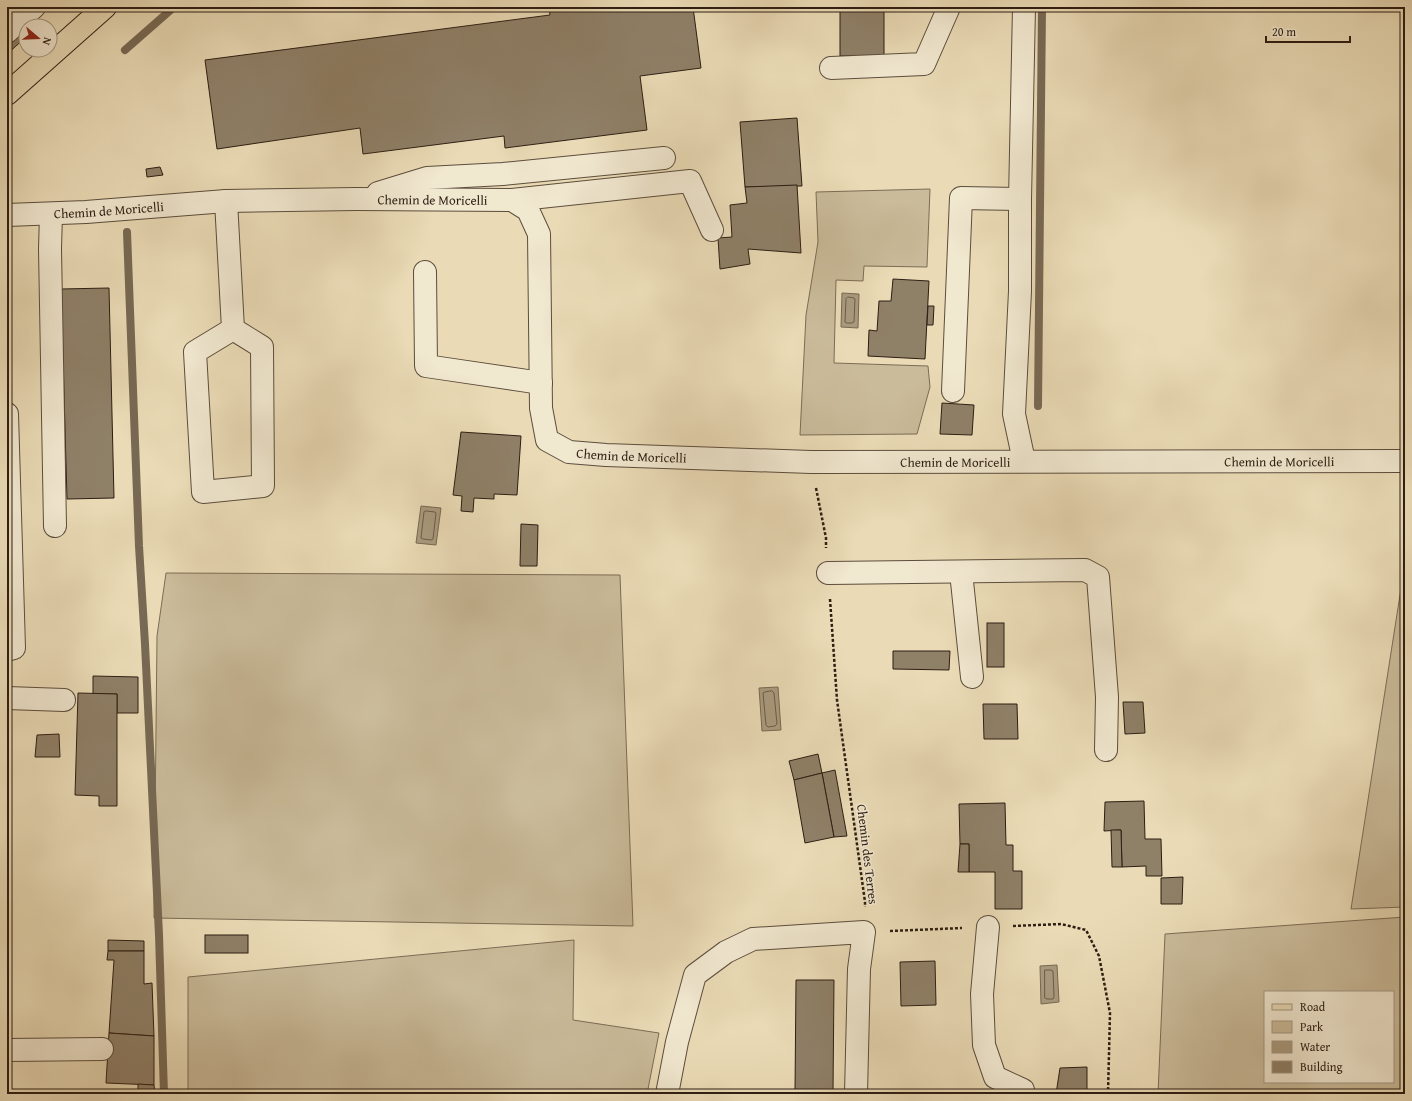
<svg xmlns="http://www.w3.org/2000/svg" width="1412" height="1101" font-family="'Gentium Book Plus',serif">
	<rect width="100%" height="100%" fill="#eadbb6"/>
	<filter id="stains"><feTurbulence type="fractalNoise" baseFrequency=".005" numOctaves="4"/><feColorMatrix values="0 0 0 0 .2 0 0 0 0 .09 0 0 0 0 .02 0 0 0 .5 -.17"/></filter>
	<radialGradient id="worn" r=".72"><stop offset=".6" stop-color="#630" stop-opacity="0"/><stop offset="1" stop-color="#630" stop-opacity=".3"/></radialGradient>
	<g fill="#cabb9a" stroke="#7c6c56" fill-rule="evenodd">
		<polygon points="930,189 927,267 864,266 863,281 836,280 834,363 928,366 930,387 917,434 800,435 806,315 818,242 816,192"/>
		<polygon points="1405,563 1405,907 1351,909"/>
		<polygon points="166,573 620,575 633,926 154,918 157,636"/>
		<path d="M1405,917V1094H1158L1165,934ZM1265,992H1393V1082H1265Z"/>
		<polygon points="574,940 573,1020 659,1033 647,1094 596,1094 527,1091 526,1094 188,1094 188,977"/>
	</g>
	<g fill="#aa9b7f" stroke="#786954">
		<polygon points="842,293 859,294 858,328 841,327"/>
		<polygon points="421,506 441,508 436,545 416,543"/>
		<polygon points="778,687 781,730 762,731 759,688"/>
		<polygon points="1057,965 1059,1002 1041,1004 1040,966"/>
	</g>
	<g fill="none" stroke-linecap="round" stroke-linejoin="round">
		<g stroke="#6c5c49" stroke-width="1">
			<polygon points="848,297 854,298 855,299 854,322 852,323 847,323 845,322 846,299"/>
			<polygon points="426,511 435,512 436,513 433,539 431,540 423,539 421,538 424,512"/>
			<polygon points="772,691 774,693 777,724 775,726 768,727 766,725 763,693 765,692"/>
			<polygon points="1045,970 1051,970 1053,971 1054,997 1053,999 1047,999 1045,998"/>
		</g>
		<g stroke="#786954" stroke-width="8">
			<polyline points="125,50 174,7"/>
			<polyline points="127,232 139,546 145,644 159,935 164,1094"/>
			<polyline points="1038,406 1042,7"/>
		</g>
	</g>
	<g fill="#8f8068" stroke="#2d1e13">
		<polygon points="549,7 693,7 701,68 640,76 647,130 505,148 504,136 363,154 360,128 217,149 205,60 550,15"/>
		<rect x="840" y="7" width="44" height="49"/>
		<polygon points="7,18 25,38 7,54"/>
		<polygon points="797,118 802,186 745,187 740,122"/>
		<polygon points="160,167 163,175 147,177 146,169"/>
		<polygon points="797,185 801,253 748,249 750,264 720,269 718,238 732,237 730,205 747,203 745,187"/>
		<polygon points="893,279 929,281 925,359 868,356 869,330 877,331 879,301 891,301"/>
		<polygon points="109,288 114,498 67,499 61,289"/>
		<polygon points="928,306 934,306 933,325 927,325"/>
		<polygon points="942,403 974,405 972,435 940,434"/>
		<rect x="1402" y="421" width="3" height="23"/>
		<polygon points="461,432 521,436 517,495 494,494 494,499 474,498 473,512 461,511 462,496 453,495"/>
		<polygon points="521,524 538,525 537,566 520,566"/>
		<rect x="987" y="623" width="17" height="44"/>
		<polygon points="893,651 950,651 949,670 893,669"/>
		<polygon points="93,676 138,677 138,713 117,713 117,694 93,694"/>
		<polygon points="78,693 117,694 117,806 99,806 99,796 75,795"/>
		<polygon points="1123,702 1143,702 1145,733 1125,734"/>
		<polygon points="983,704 1017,704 1018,739 984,739"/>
		<polygon points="59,734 60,757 35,757 37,735"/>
		<polygon points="818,754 822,773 794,780 789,761"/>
		<polygon points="835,770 847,836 834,837 822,773"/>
		<polygon points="822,773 834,837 805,843 794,780"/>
		<polygon points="1144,801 1145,839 1161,839 1162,876 1146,876 1146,866 1122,867 1121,830 1104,831 1105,802"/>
		<polygon points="1005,803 1006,845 1013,845 1013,871 1022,871 1022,909 995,909 995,872 969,872 969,844 960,844 959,804"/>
		<polygon points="1111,830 1121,830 1122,867 1112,867"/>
		<polygon points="960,844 969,844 969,872 958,872"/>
		<polygon points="1183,877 1182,904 1161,904 1161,878"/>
		<rect x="205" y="935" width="43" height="18"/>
		<polygon points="108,940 144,941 144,951 108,951"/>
		<polygon points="108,951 144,951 144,984 152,983 154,1036 109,1033 114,960 107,960"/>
		<polygon points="935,961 936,1005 901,1006 900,962"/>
		<polygon points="796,980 834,980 833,1092 795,1092"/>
		<polygon points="109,1033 154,1036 154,1085 106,1083"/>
		<polygon points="1087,1067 1087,1094 1056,1094 1060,1068"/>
		<polygon points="138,1084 154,1085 155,1094 138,1094"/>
		<rect x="795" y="1092" width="38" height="2"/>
	</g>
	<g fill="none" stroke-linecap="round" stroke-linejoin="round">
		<defs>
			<g id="minor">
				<polyline points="7,32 34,7"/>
				<polyline points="831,68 924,64 949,7"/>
				<polyline points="378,193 427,178 503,174 664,158"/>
				<polyline points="512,200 690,181 712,230"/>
				<polyline points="226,201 233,329 262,347 263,486 203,492 195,352 233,329"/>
				<polyline points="51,214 50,249 55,526"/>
				<path id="s1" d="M7,215L86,212L226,201L356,199L512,200L528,210L539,234L541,408L547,440L569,452L606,455L811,462L1405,461"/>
				<polyline points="425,272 426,366 541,383"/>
				<polyline points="953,391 961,198 1020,199"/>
				<polyline points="7,414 14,648 7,650"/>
				<polyline points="1024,461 1014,414 1020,291 1020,199 1024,7"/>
				<polyline points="961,572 972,677"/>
				<polyline points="828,573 1085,570 1098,577 1107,697 1106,750"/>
				<polyline points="7,698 64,700"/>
				<polyline points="988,927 982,994 984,1045 995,1077 1023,1090"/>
				<polyline points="7,1050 102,1049"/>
				<polyline points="667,1094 677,1042 695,975 726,952 753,939 864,932 859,969 856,1094"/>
			</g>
			<polyline id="major" points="7,94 105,7"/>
		</defs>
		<use href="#minor" stroke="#5c4d3c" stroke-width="24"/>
		<use href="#major" stroke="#2d1e13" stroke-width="24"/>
		<g stroke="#2d1e13" stroke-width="2.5" stroke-dasharray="3 2" stroke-linecap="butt">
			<polyline points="816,488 826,538 826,548"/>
			<polyline points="830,599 837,700 865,902 865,907"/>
			<polyline points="1013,926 1061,924 1086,930 1099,956 1110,1013 1108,1094"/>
			<polyline points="890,931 962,928"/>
		</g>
		<use href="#minor" stroke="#f1e8d0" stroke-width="22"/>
		<use href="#major" stroke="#eadbb6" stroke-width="22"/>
	</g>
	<g text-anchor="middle" stroke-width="3" stroke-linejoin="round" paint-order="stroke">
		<g font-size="13" fill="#2d1e13" stroke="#f1e8d0">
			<text dy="5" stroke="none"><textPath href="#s1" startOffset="426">Chemin de Moricelli</textPath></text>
			<text dy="5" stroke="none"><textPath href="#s1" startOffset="102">Chemin de Moricelli</textPath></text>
			<text dy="5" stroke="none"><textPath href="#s1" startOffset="845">Chemin de Moricelli</textPath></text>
			<text dy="5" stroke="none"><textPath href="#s1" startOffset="1169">Chemin de Moricelli</textPath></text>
			<text dy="5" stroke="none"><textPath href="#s1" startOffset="1493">Chemin de Moricelli</textPath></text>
			<text transform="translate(868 854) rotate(83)" y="5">Chemin des Terres</text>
		</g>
	</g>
	<rect width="1412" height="1101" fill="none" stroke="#eadbb6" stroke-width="24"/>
	<rect x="8" y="8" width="1396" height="1085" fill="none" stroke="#2d1e13" stroke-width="2"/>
	<rect x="12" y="12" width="1388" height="1077" fill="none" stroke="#2d1e13"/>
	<rect x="1264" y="991" width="130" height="92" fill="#f1e8d0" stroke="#a39784"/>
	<rect x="1272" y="1004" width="20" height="6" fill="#eadbb6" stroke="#a39784"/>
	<text x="1300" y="1011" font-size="12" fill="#2d1e13">Road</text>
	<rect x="1272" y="1021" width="20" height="12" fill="#cabb9a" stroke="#a39784"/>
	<text x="1300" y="1031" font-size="12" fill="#2d1e13">Park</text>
	<rect x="1272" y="1041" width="20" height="12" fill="#aa9b7f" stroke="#a39784"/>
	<text x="1300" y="1051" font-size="12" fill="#2d1e13">Water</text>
	<rect x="1272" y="1061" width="20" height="12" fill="#8f8068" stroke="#a39784"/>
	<text x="1300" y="1071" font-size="12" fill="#2d1e13">Building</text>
	<g transform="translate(38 38) rotate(109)"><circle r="19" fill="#f1e8d0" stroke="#a39784"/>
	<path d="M0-3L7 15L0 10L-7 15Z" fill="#8f2418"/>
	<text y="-6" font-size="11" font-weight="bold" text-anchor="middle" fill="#2d1e13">N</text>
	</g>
	<path d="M1266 36v6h84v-6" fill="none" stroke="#2d1e13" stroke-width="2"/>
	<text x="1272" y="36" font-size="12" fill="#2d1e13" stroke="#f1e8d0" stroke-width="3" paint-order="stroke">20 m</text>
	<rect width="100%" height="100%" filter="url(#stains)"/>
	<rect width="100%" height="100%" fill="url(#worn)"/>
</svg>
